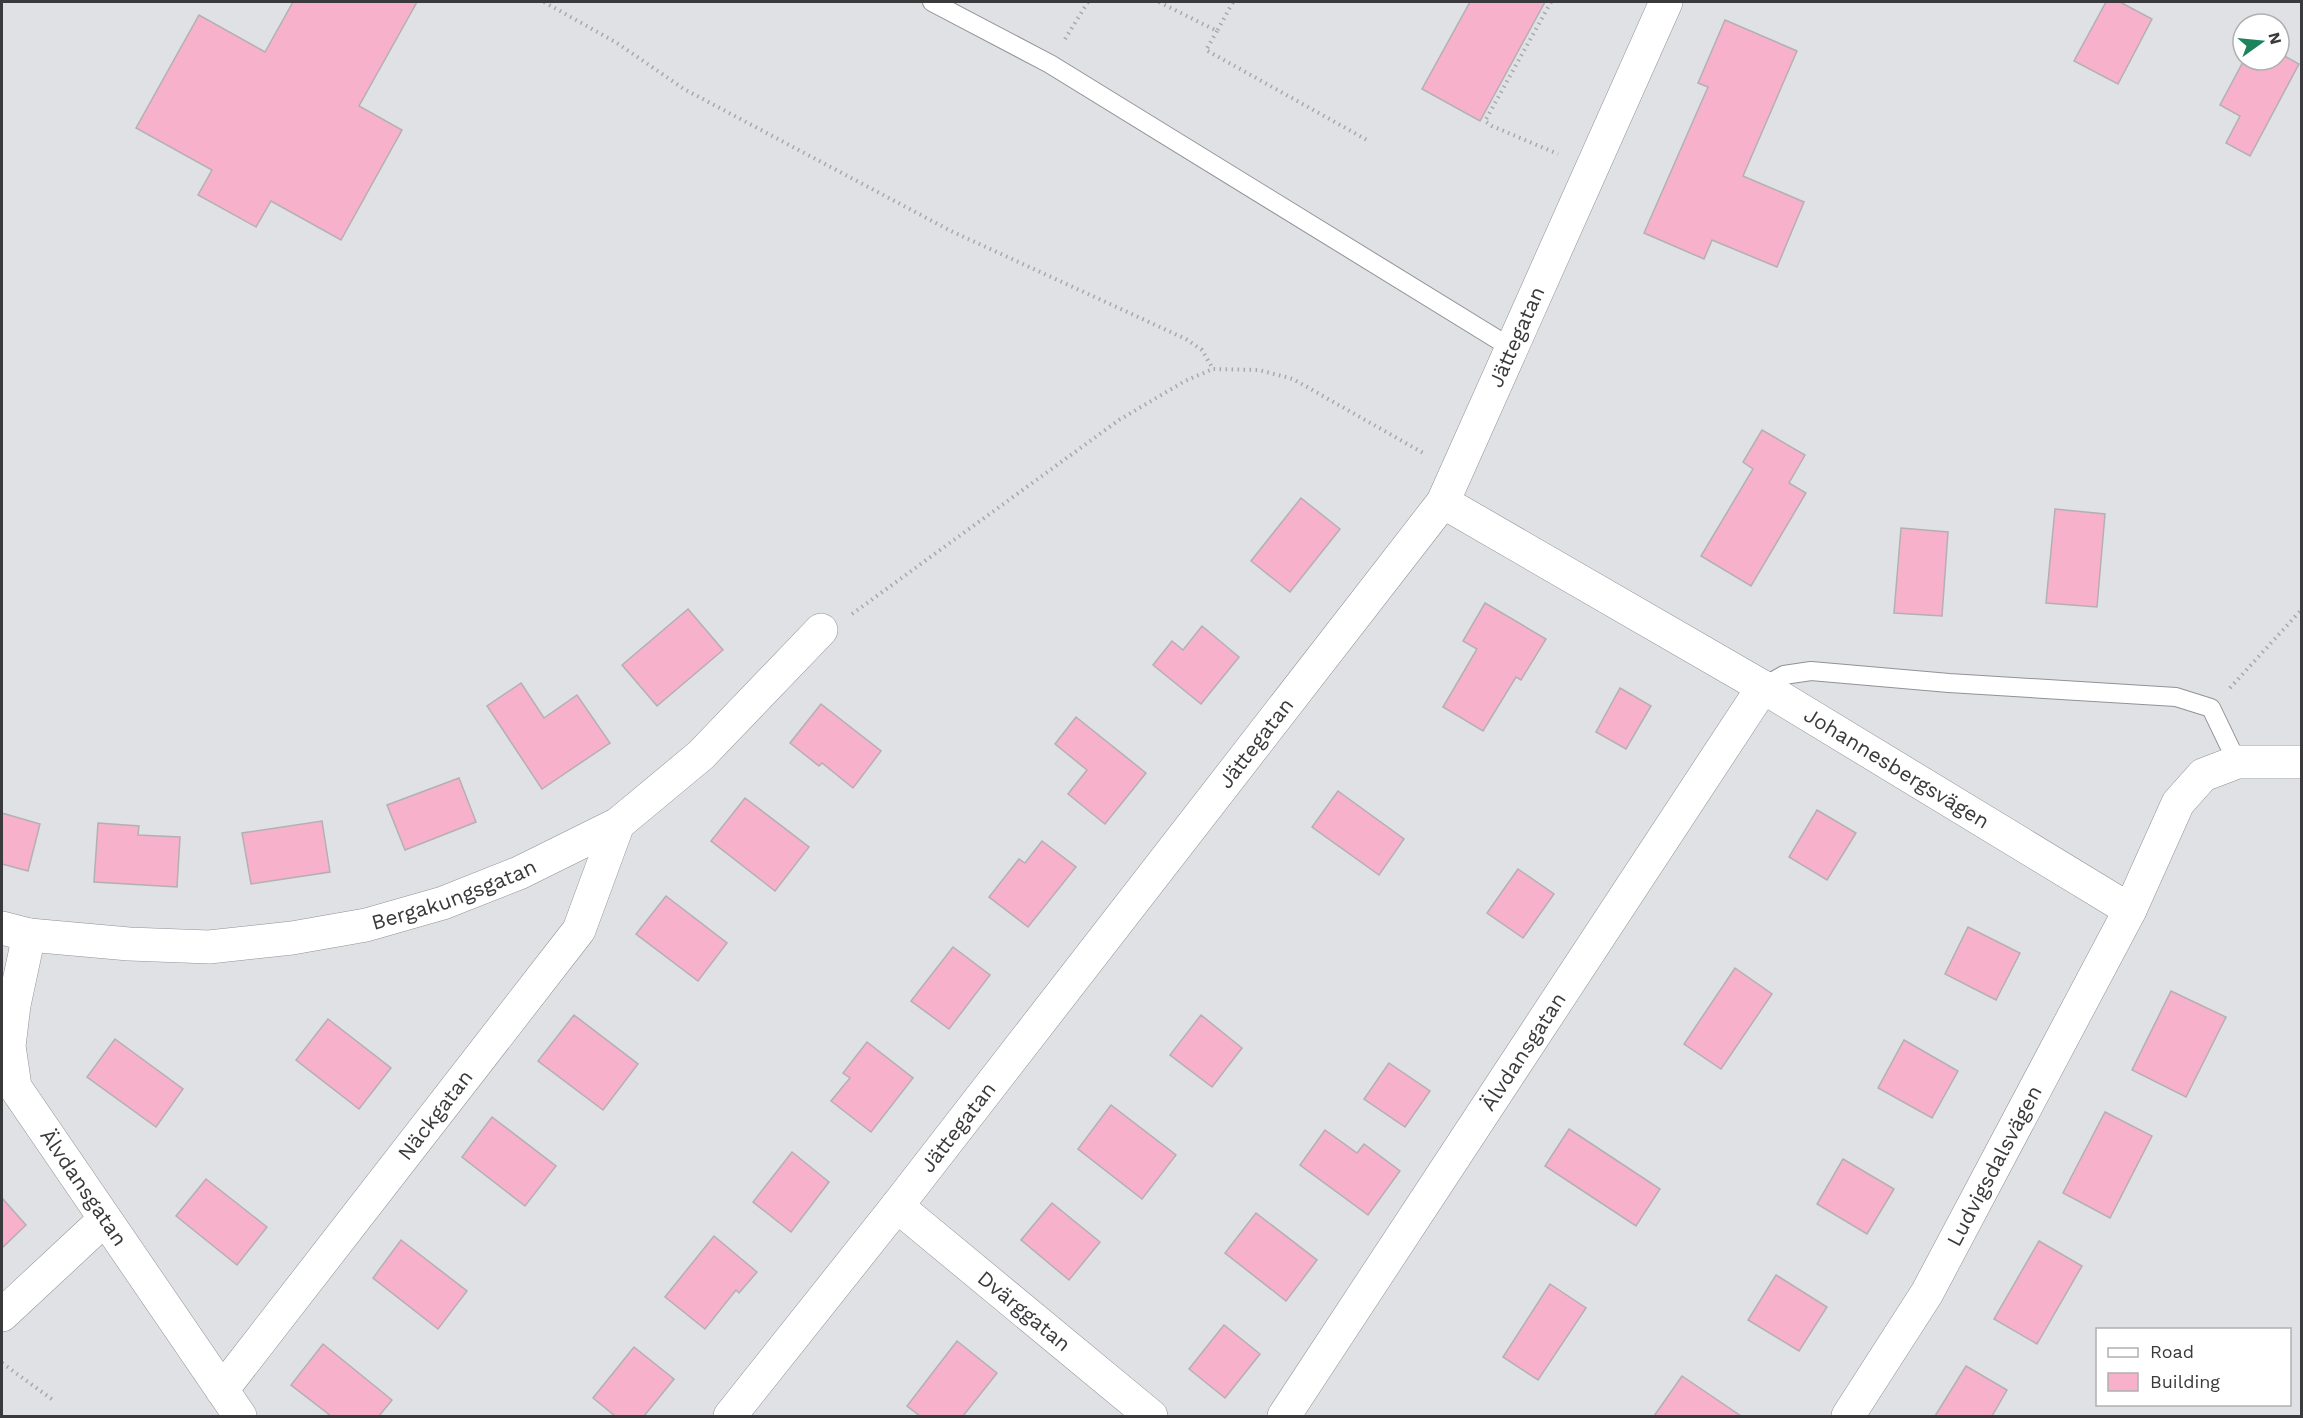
<svg xmlns="http://www.w3.org/2000/svg" width="2303" height="1418" font-family="'Work Sans',sans-serif">
	<rect width="100%" height="100%" fill="#dfe1e5"/>
	<g fill="#f7b1cb" stroke="#b4b0b1" stroke-width="1.5">
		<polygon points="293,2 417,2 359,106 402,130 341,240 271,201 256,227 198,195 212,170 136,128 199,15 265,52"/>
		<polygon points="1470,2 1545,2 1480,121 1422,89"/>
		<polygon points="2106,2 2120,2 2152,19 2118,84 2074,61"/>
		<polygon points="1725,20 1797,51 1743,176 1804,202 1777,267 1712,240 1704,259 1644,233 1708,87 1698,83"/>
		<polygon points="2279,53 2299,64 2250,156 2226,143 2240,116 2220,105 2244,60 2279,60"/>
		<polygon points="1762,430 1805,455 1789,483 1806,493 1751,586 1701,556 1753,469 1743,462"/>
		<polygon points="1301,498 1340,529 1290,592 1251,561"/>
		<polygon points="2055,509 2105,514 2097,607 2046,603"/>
		<polygon points="1901,528 1948,532 1942,616 1894,613"/>
		<polygon points="1485,603 1546,639 1521,680 1516,677 1483,731 1443,707 1477,649 1463,641"/>
		<polygon points="688,609 723,650 657,706 622,665"/>
		<polygon points="1202,626 1239,657 1201,704 1153,665 1172,641 1183,650"/>
		<polygon points="521,683 544,718 577,695 610,743 542,789 487,706"/>
		<polygon points="1620,688 1651,706 1626,749 1596,732"/>
		<polygon points="821,704 881,751 853,788 822,763 819,766 790,743"/>
		<polygon points="1076,717 1146,773 1105,824 1068,794 1087,770 1055,744"/>
		<polygon points="459,778 476,822 405,850 387,805"/>
		<polygon points="1338,791 1404,839 1379,875 1312,827"/>
		<polygon points="745,798 809,847 775,891 711,841"/>
		<polygon points="1817,810 1856,833 1827,880 1789,857"/>
		<polygon points="2,813 40,824 28,871 2,864"/>
		<polygon points="322,821 330,872 251,884 242,833"/>
		<polygon points="98,823 139,826 138,835 180,837 177,887 94,882"/>
		<polygon points="1042,841 1076,867 1028,927 989,897 1019,859 1025,863"/>
		<polygon points="1518,869 1554,894 1523,938 1487,913"/>
		<polygon points="666,896 727,943 698,981 636,934"/>
		<polygon points="1968,927 2020,953 1996,1000 1945,974"/>
		<polygon points="953,947 990,975 949,1029 911,1001"/>
		<polygon points="1735,968 1772,994 1721,1069 1684,1044"/>
		<polygon points="2171,991 2226,1017 2186,1097 2132,1070"/>
		<polygon points="574,1015 638,1064 603,1110 538,1061"/>
		<polygon points="1201,1015 1242,1048 1212,1087 1170,1055"/>
		<polygon points="328,1019 391,1068 359,1109 296,1060"/>
		<polygon points="115,1039 183,1089 156,1127 87,1077"/>
		<polygon points="1904,1040 1958,1071 1932,1118 1878,1088"/>
		<polygon points="867,1042 913,1078 871,1132 831,1101 850,1078 843,1073"/>
		<polygon points="1389,1063 1430,1091 1405,1127 1364,1099"/>
		<polygon points="1111,1105 1176,1155 1142,1199 1078,1149"/>
		<polygon points="2105,1112 2152,1136 2110,1218 2063,1193"/>
		<polygon points="492,1117 556,1166 525,1206 462,1157"/>
		<polygon points="1569,1129 1660,1189 1636,1226 1545,1166"/>
		<polygon points="1325,1130 1357,1153 1364,1144 1400,1171 1368,1215 1300,1165"/>
		<polygon points="792,1152 829,1182 791,1232 753,1202"/>
		<polygon points="1843,1159 1894,1189 1867,1234 1817,1204"/>
		<polygon points="206,1179 267,1227 237,1265 176,1216"/>
		<polygon points="2,1198 26,1225 2,1248"/>
		<polygon points="1052,1203 1100,1242 1069,1280 1021,1240"/>
		<polygon points="1256,1213 1317,1260 1286,1301 1225,1253"/>
		<polygon points="714,1236 757,1272 739,1293 736,1290 705,1329 665,1297"/>
		<polygon points="401,1240 467,1291 438,1329 373,1278"/>
		<polygon points="2039,1241 2082,1266 2037,1344 1994,1319"/>
		<polygon points="1776,1275 1827,1307 1799,1351 1748,1320"/>
		<polygon points="1550,1284 1586,1308 1538,1380 1503,1357"/>
		<polygon points="1224,1325 1260,1354 1225,1398 1189,1369"/>
		<polygon points="957,1341 997,1373 963,1416 920,1416 907,1406"/>
		<polygon points="323,1344 392,1400 379,1416 331,1416 291,1385"/>
		<polygon points="634,1347 674,1379 644,1416 615,1416 593,1398"/>
		<polygon points="1966,1366 2007,1390 1992,1416 1935,1416"/>
		<polygon points="1682,1376 1741,1416 1654,1416"/>
	</g>
	<g fill="none" stroke-linecap="round" stroke-linejoin="round">
		<defs>
			<g id="service">
				<polyline points="932,2 1050,64 1513,349"/>
				<polyline points="1763,687 1784,675 1811,671 1949,683 2176,697 2211,708 2237,762"/>
			</g>
			<g id="minor">
				<path id="s1" d="M1443,502L1763,687L2130,910L2178,803L2203,775L2237,762H2302"/>
				<path id="s2" d="M2,928L29,935L129,944L209,947L292,938L366,925L443,903L519,873L618,824L701,755L821,630"/>
				<path id="s3" d="M29,935L14,1005L9,1046L15,1087L240,1416"/>
				<path id="s4" d="M897,1206L1151,1416"/>
				<polyline points="2,1315 105,1219"/>
				<path id="s5" d="M222,1390L579,930L618,824"/>
				<path id="s6" d="M730,1416L897,1206L1443,502L1666,2"/>
				<path id="s7" d="M1284,1416L1763,687"/>
				<path id="s8" d="M1848,1416L1927,1293L2130,910"/>
			</g>
		</defs>
		<use href="#service" stroke="#909296" stroke-width="20"/>
		<use href="#minor" stroke="#909296" stroke-width="34"/>
		<g stroke="#a7a8ac" stroke-width="4" stroke-dasharray="1.5 4.5" stroke-linecap="butt">
			<polyline points="544,2 617,43 684,89 951,231 1186,339 1202,350 1213,369 1259,370 1293,379 1425,454"/>
			<polyline points="1159,2 1217,31 1233,2"/>
			<polyline points="1551,2 1485,121 1492,126 1558,154"/>
			<polyline points="1217,31 1206,50 1367,140"/>
			<polyline points="1065,39 1088,2"/>
			<polyline points="852,614 1119,420 1185,381 1213,369"/>
			<polyline points="2230,688 2302,609"/>
			<polyline points="2,1363 53,1400"/>
		</g>
		<use href="#service" stroke="#fff" stroke-width="18"/>
		<use href="#minor" stroke="#fff" stroke-width="33"/>
	</g>
	<g text-anchor="middle" stroke-width="5" stroke-linejoin="round" paint-order="stroke">
		<g font-size="21" fill="#3a3a3c" stroke="#fff">
			<text dy="7" stroke="none"><textPath href="#s6" startOffset="1340">Jättegatan</textPath></text>
			<text dy="7" stroke="none"><textPath href="#s6" startOffset="854">Jättegatan</textPath></text>
			<text dy="7" stroke="none"><textPath href="#s1" startOffset="526">Johannesbergsvägen</textPath></text>
			<text dy="7" stroke="none"><textPath href="#s2" startOffset="460">Bergakungsgatan</textPath></text>
			<text dy="7" stroke="none"><textPath href="#s7" startOffset="436">Älvdansgatan</textPath></text>
			<text dy="7" stroke="none"><textPath href="#s5" startOffset="348">Näckgatan</textPath></text>
			<text dy="7" stroke="none"><textPath href="#s6" startOffset="368">Jättegatan</textPath></text>
			<text dy="7" stroke="none"><textPath href="#s8" startOffset="290">Ludvigsdalsvägen</textPath></text>
			<text dy="7" stroke="none"><textPath href="#s3" startOffset="276">Älvdansgatan</textPath></text>
			<text dy="7" stroke="none"><textPath href="#s4" startOffset="165">Dvärggatan</textPath></text>
		</g>
	</g>
	<rect width="2303" height="1418" fill="none" stroke="#3a3a3c" stroke-width="6"/>
	<rect x="2096" y="1328" width="195" height="78" fill="#ffffff" stroke="#b0b0b1" stroke-width="1.5"/>
	<rect x="2108" y="1348" width="30" height="9" fill="#ffffff" stroke="#b0b0b1" stroke-width="1.5"/>
	<text x="2150" y="1358" font-size="18" fill="#3a3a3c">Road</text>
	<rect x="2108" y="1373" width="30" height="18" fill="#f7b1cb" stroke="#b0b0b1" stroke-width="1.5"/>
	<text x="2150" y="1388" font-size="18" fill="#3a3a3c">Building</text>
	<g transform="translate(2261 42) rotate(75)"><circle r="28" fill="#ffffff" stroke="#b0b0b1" stroke-width="1.5"/>
	<path d="M0-4.5L10 22L0 15L-10 22Z" fill="#1d835d"/>
	<text y="-9" font-size="16" font-weight="bold" text-anchor="middle" fill="#3a3a3c">N</text>
	</g>
</svg>
